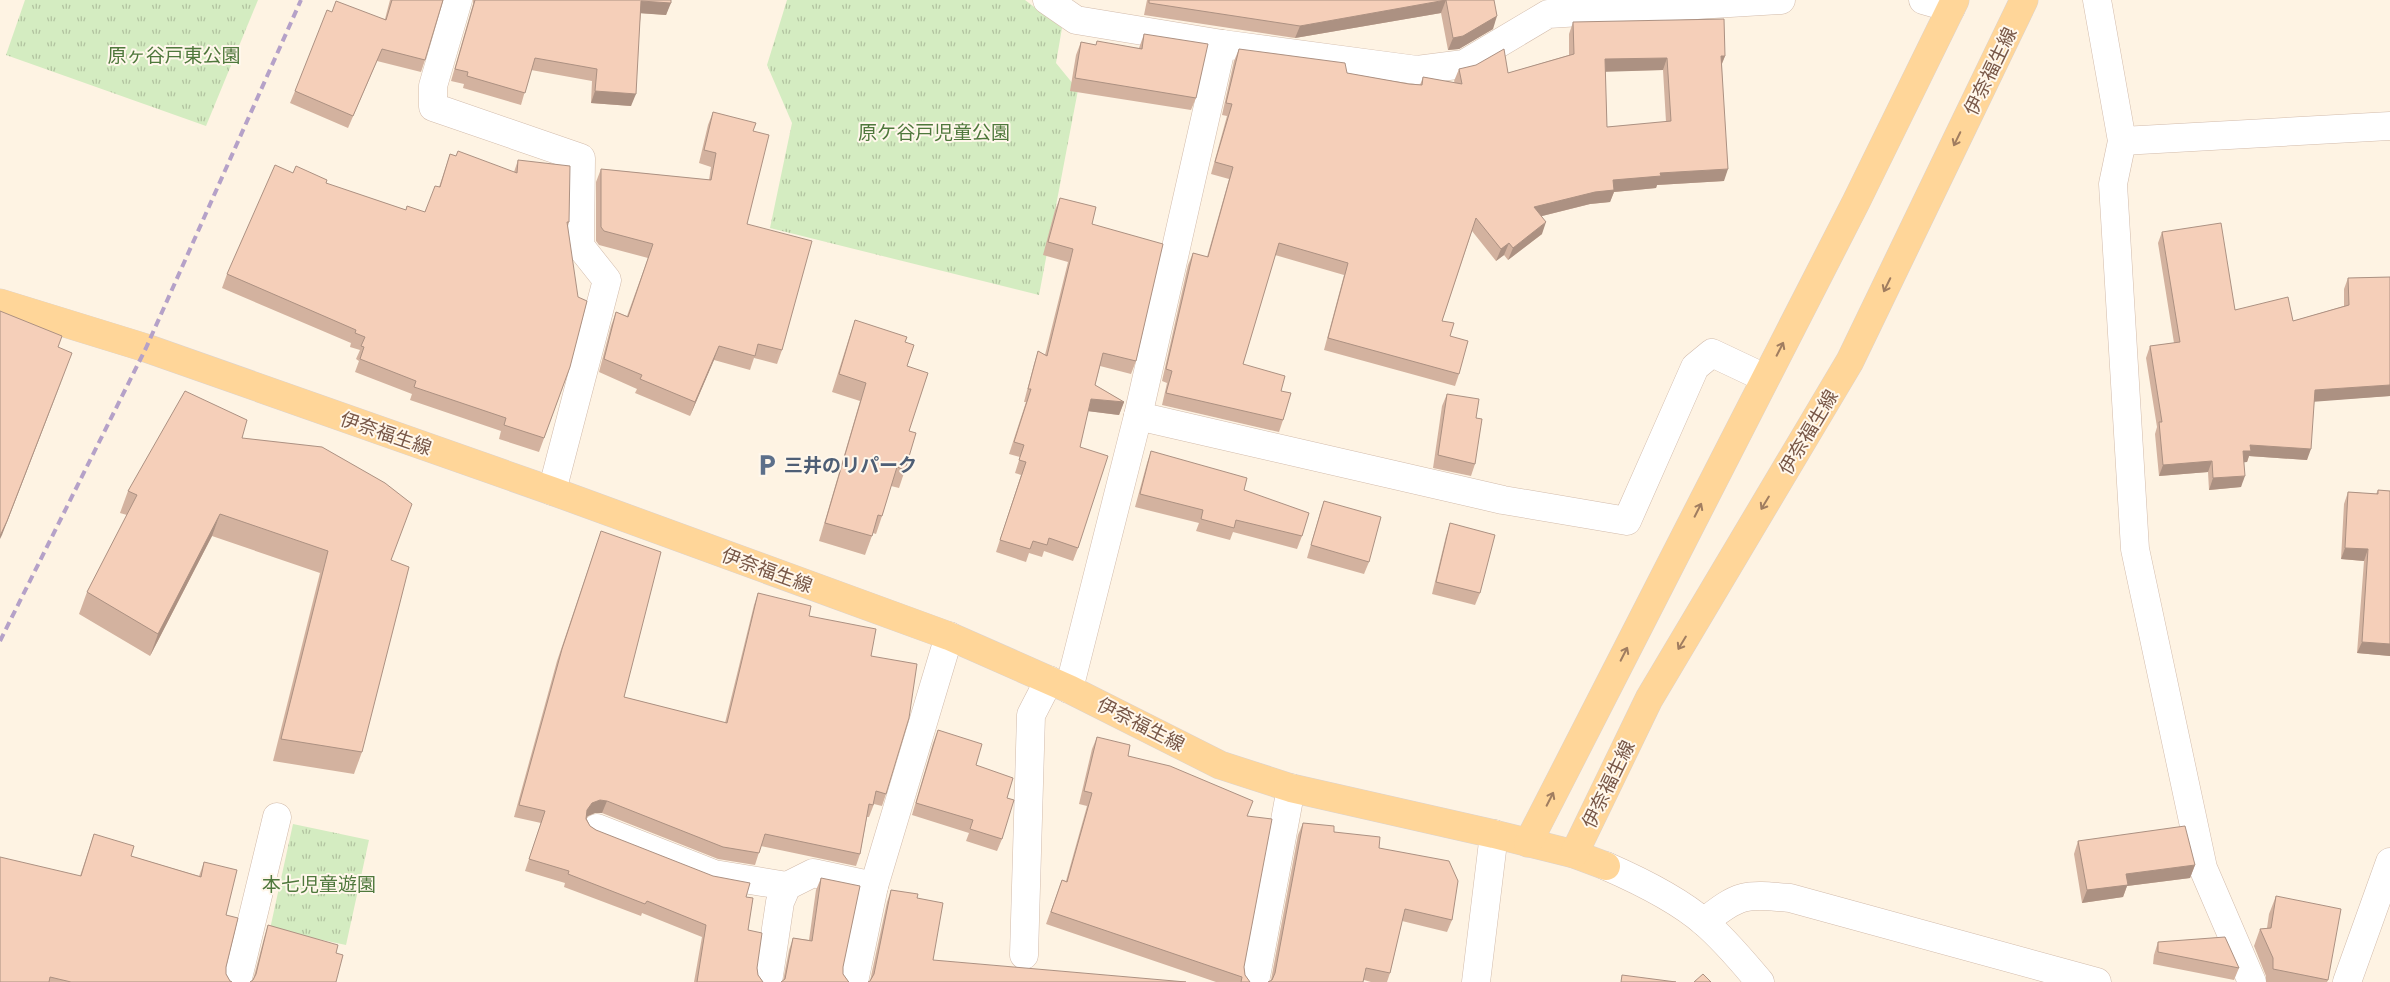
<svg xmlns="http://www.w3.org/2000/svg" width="2390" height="982" font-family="Jost,'Noto Sans JP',sans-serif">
	<defs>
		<pattern id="park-tufts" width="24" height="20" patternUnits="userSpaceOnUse" patternTransform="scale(1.25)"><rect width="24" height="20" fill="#d4ecc1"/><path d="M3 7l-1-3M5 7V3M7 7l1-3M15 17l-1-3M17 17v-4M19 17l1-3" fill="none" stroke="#b1c29f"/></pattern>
	</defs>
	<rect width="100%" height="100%" fill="#fef3e3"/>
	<g fill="url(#park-tufts)">
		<polygon points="25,0 258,0 206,126 6,55"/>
		<polygon points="787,0 1025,0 1062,28 1056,63 1078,90 1039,295 770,228 792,123 767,65"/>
		<polygon points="293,824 369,840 346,945 270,929"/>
	</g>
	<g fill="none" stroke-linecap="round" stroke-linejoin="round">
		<defs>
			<g id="minor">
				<polyline points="458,0 433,86 433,107 581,158 580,246 607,280 552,491"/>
				<polyline points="1047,0 1076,20 1222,44 1417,70 1464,64 1548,14 1781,0"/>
				<polyline points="1923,0 1951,8"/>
				<polyline points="2097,0 2122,141 2113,184 2135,549 2203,868 2252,982"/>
				<polyline points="2122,141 2390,126"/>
				<polyline points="1138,416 1503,500 1627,521 1695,367 1712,353 1765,378"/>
				<polyline points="1069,689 1138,416 1222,44"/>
				<polyline points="597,828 714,874 787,886"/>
				<path d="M1606,866C1638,880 1679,900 1705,923C1726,941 1742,961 1760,982"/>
				<path d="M1704,922C1740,893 1745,894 1790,898L2097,982"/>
				<polyline points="1024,955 1031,715 1049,680"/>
				<polyline points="237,982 277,817"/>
				<polyline points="768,982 780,902 787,886 813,873 874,886"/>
				<polyline points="854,982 874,886 949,636"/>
				<polyline points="1255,982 1291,788"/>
				<polyline points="1476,982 1494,834"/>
				<polyline points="2347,982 2390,862"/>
			</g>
			<g id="major">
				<polyline points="0,303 146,348 552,491 949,636 1069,689 1220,765 1291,788 1494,834 1574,854 1606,866"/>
				<polyline points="1528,843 1856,202 1955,0"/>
				<polyline points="1574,854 1649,699 1850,361 2024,0"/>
			</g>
		</defs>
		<use href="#minor" stroke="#d2bbab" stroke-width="29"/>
		<use href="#major" stroke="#dcd3cf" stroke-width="29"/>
		<use href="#minor" stroke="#fff" stroke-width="28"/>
		<use href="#major" stroke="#ffd699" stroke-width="28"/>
		<polyline stroke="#b5a1c8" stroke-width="4" stroke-dasharray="8 5" stroke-linecap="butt" points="0,641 146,348 301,0"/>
	</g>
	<g fill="#d3b29f" fill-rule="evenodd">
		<polygon points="390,0 443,0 425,60 421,72 377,61 348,128 290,103 295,91 332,12 385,19"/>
		<polygon points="473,0 671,0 666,15 641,13 631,106 591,103 592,81 531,70 521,105 463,88 464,84 451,81 473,4"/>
		<polygon points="1147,0 1494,0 1493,29 1459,49 1448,50 1441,13 1295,38 1144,15"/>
		<path d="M1573,22L1725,56L1722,64L1724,181L1657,185L1656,188L1614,192L1610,202L1590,204L1542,216V234L1508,260L1504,255L1496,261L1472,231L1442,321L1450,336L1459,374L1455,386L1324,350L1344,275L1275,255L1243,364L1281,391L1283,420L1279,432L1162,405L1167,383L1162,381L1188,265L1193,253L1207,257L1229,179L1211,174L1227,116L1222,115L1234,61L1239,49L1347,73L1409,84L1420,85L1423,77L1455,83L1454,81L1459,69L1508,73L1569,55V34ZM1663,70L1666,122L1607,127L1605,71Z"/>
		<polygon points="1144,34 1196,98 1191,110 1070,91 1076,55 1081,42 1096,45 1139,48"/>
		<polygon points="713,112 753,131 747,224 782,350 777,364 754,358 750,370 714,360 690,416 635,393 637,389 599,372 611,326 616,312 627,316 648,258 599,245 596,241 596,182 601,169 709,180 711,167 699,163 708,125"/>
		<polygon points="450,154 456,156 514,172 518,160 569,222 568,226 570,367 539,452 499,439 501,431 410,400 412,394 355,372 359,361 356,359 360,350 350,347 351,343 222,288 227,274 293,173 406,210 425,212 439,187"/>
		<polygon points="1060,198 1092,224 1136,361 1131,374 1100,366 1095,385 1124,402 1119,415 1088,411 1080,447 1078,548 1073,561 1044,551 1042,557 1029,553 1026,562 996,552 1021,475 1015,473 1020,457 1009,454 1026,402 1024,402 1034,364 1038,351 1045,355 1068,262 1043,255 1055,210"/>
		<polygon points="2162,232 2235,310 2293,321 2344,306 2344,289 2348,278 2390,277 2390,396 2314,401 2307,460 2249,456 2247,462 2244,462 2241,487 2209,490 2208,472 2159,476 2155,434 2157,427 2146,358 2150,346 2174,343 2158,243"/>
		<polygon points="855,320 905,342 907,366 909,431 905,470 899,488 891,486 882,516 876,534 873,533 865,555 819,541 860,401 832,392 849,338"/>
		<polygon points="1447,394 1476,418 1475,464 1471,476 1433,468 1442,406"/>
		<polygon points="242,438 391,561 362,752 354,774 273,761 320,573 212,536 150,656 79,614 87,592 127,515 120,513 128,491"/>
		<polygon points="1151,451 1244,490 1302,536 1297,549 1233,532 1230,540 1196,531 1199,523 1135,507 1147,463"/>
		<polygon points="2378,490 2390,491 2390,656 2357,653 2364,561 2341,559 2344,504 2348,492 2376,494"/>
		<polygon points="1324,501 1369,562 1364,574 1307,558 1320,513"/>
		<polygon points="1450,523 1480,593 1475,605 1432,594 1446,536"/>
		<polygon points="597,543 624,697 725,723 754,605 758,593 809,616 871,656 886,794 882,806 874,804 869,817 867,817 860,854 856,866 761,846 755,865 718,859 602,813 595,813 588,816 586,817 590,826 596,830 746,897 748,930 757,968 758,975 763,982 694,982 702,937 642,913 641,916 564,887 565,883 525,871 541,823 514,817 557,661"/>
		<polygon points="938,730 976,765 1007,798 1002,839 997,851 966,841 969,833 912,815 933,743"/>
		<polygon points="1097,737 1128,756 1248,816 1244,967 1245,975 1250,982 1216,982 1046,924 1062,880 1066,881 1087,806 1079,804 1092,749"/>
		<polygon points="1303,823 1334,832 1379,848 1452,920 1447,932 1402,921 1390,973 1387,982 1371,982 1364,980 1271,980 1298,835"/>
		<polygon points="94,834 131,856 199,876 204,862 226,915 226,974 230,981 232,982 0,982 80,876"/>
		<polygon points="2078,841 2195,865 2190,878 2127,886 2123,897 2082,903 2074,854"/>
		<polygon points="821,878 843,967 843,974 848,981 783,981 789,950 793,938 809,940 816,890"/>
		<polygon points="891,890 917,898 933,960 870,981 887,902"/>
		<polygon points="2276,896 2328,980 2327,982 2266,982 2266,976 2254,946 2260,929 2267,928 2269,914"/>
		<polygon points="268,925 336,953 253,980 264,938"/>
		<polygon points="2158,942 2239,968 2234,980 2153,964 2154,955"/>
	</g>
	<g fill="#ac9182">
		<polygon points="1446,0 1441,13 1295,38 1300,26"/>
		<polygon points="641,1 671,3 666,15 637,13"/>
		<polygon points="1497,16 1493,29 1459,49 1448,50 1453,38"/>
		<polygon points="1721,56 1725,56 1720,68"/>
		<polygon points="1667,58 1663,70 1600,72 1605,59"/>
		<polygon points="595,91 636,94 631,106 591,103"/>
		<polygon points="1728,169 1724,181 1657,185 1656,188 1614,192 1610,202 1590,204 1530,219 1534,207 1613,180 1660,173"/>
		<polygon points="1546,222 1542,234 1508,260 1513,248"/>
		<polygon points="1509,243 1504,255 1496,261 1501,249"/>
		<polygon points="719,346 714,360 690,416 695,402"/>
		<polygon points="67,367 2,535 0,539 0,536"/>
		<polygon points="2390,385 2390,396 2311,402 2315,390"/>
		<polygon points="1091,399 1124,402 1119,415 1087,411"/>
		<polygon points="2250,445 2311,449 2307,460 2249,456 2247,462 2238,463 2243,451"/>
		<polygon points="2212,461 2208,472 2159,476 2163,465"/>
		<polygon points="2245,476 2241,487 2209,490 2213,478"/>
		<polygon points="220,514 212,536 150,656 158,634"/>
		<polygon points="2345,548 2368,549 2364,561 2341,559"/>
		<polygon points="2362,642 2390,644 2390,656 2357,653"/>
		<polygon points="600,800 607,801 602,813 595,813 588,816 583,822 587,810 592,803"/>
		<polygon points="2195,865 2190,878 2127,886 2123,897 2082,903 2087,890 2126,874"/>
	</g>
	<g fill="#f5cfb9" stroke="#ac9182" fill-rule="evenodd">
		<polygon points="392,0 443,0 425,60 382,49 353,116 295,91 327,10 332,12 336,1 386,20"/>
		<polygon points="475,0 671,0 671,3 641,1 636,94 595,91 597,69 535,58 525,93 467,76 468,72 455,69"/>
		<polygon points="1149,0 1494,0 1497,16 1463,36 1453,38 1446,0 1300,26 1149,3"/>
		<path d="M1724,19L1725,56H1721L1728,169L1660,173L1661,176L1613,180L1614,190L1595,192L1534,207L1546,222L1513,248L1509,243L1501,249L1476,218L1442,321L1454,323L1450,336L1468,341L1459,374L1328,338L1348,263L1279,243L1243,364L1285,376L1281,391L1291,393L1283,420L1166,393L1172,371L1166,369L1193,253L1208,257L1233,167L1215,162L1232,104L1226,103L1239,49L1345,63L1347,73L1409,84L1422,85L1423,77L1462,84L1459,69L1476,65L1504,49L1508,73L1574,54L1573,22ZM1667,58L1671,121L1607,127L1605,59Z"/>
		<polygon points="1144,34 1208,44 1196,98 1075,78 1081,42 1096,45 1097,41 1142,49"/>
		<polygon points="713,112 756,123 753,131 769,135 747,224 812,241 782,350 758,344 755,356 719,346 695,402 640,379 642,375 604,359 616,312 628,317 653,244 604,231 601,227 601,169 711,180 716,153 704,150"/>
		<polygon points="458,151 517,173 518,160 570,166 569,222 567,222 578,297 587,301 570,367 544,438 504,425 506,418 414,387 416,381 360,359 364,347 361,346 365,337 355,333 356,330 227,274 275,165 293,173 296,166 327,180 326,183 406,210 407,206 425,212 435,186 440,187 450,154 456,156"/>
		<polygon points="1060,198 1096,207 1092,224 1163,244 1136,361 1103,353 1095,385 1124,402 1091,399 1080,447 1108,456 1078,548 1049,538 1047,545 1033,541 1030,549 1000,540 1026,462 1019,460 1024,445 1014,442 1031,389 1028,389 1038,351 1047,356 1073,249 1048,242"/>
		<polygon points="2221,223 2235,310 2288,297 2293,321 2349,305 2348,278 2390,277 2390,385 2315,390 2311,449 2250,445 2251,451 2243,451 2245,476 2213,478 2212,461 2163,465 2159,422 2162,422 2150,346 2180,342 2162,232"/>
		<polygon points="0,311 62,336 58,347 72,353 7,521 0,536"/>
		<polygon points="855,320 907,337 905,342 914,345 907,366 928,373 909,431 916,433 905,470 897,467 882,516 878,515 872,536 825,523 866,383 839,374"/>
		<polygon points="185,391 247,420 242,438 322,447 385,483 412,504 391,560 409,567 362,752 281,739 328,551 220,514 158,634 87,592 137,495 128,491"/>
		<polygon points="1447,394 1479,399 1476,418 1482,419 1475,464 1438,455"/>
		<polygon points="1151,451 1247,478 1244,490 1309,513 1302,536 1236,520 1234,528 1201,519 1203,510 1140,494"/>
		<polygon points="2378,490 2390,491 2390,644 2362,642 2368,549 2345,548 2348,492 2378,494"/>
		<polygon points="1324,501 1381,517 1369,562 1311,545"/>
		<polygon points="1450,523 1495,535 1480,593 1436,582"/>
		<polygon points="601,531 661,552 624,697 727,723 758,593 811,606 809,616 876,629 871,656 917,664 909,718 886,794 876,791 873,805 869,804 860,854 765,834 759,853 723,847 607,801 600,800 592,803 587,810 586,819 590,826 596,830 713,876 750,883 746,897 753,898 748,930 762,933 757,968 758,975 763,982 697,982 706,925 647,901 645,904 568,874 569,871 529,859 545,811 519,805 562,649"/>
		<polygon points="938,730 982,744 976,765 1013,778 1007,798 1014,800 1002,839 970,829 973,820 916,803"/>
		<polygon points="1097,737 1130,745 1128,756 1170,766 1253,801 1247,816 1272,819 1244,967 1245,975 1250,982 1241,982 1242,977 1051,912 1062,880 1067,882 1092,793 1084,791"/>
		<polygon points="1303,823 1334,826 1334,832 1380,837 1379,848 1449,861 1458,881 1452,920 1405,909 1390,973 1366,968 1363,982 1268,982 1272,980 1275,973"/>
		<polygon points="2185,826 2195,865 2126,874 2128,885 2087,890 2078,841"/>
		<polygon points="94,834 134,846 131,856 201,877 204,862 237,870 226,915 238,918 226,967 226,974 230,981 232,982 71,982 50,977 49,982 0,982 0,857 81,876"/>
		<polygon points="821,878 860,886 843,967 843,974 848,981 849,982 781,982 785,979 793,938 812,941"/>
		<polygon points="891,890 918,894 917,898 943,903 933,960 1186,982 868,982 870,981 874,974"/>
		<polygon points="2276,896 2341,909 2328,980 2273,969 2273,958 2260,929 2271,928"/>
		<polygon points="268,925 338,945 336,953 343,955 336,982 250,982 253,980 256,974"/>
		<polygon points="2225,937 2239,968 2158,952 2158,942"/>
		<polygon points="1703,974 1711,982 1694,982"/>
		<polygon points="1622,975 1676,982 1621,982"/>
	</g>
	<defs><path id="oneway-shaft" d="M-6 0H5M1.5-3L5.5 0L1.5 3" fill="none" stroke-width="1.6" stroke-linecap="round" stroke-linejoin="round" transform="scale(1.25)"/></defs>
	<g stroke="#a07d60">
		<use href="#oneway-shaft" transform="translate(1957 139) rotate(116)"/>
		<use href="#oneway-shaft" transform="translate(1887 285) rotate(116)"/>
		<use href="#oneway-shaft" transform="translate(1780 349) rotate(-63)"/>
		<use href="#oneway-shaft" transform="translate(1765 503) rotate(121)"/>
		<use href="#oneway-shaft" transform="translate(1698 510) rotate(-63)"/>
		<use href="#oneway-shaft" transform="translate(1682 643) rotate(121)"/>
		<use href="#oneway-shaft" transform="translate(1624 654) rotate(-63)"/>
		<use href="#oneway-shaft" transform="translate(1550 799) rotate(-63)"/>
	</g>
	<defs>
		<symbol id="parking-bare" viewBox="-9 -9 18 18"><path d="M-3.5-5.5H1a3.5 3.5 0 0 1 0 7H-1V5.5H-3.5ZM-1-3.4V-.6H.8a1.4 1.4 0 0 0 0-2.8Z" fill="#5c6f8a" stroke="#fff7eb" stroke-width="2.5" paint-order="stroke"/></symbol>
	</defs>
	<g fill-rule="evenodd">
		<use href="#parking-bare" x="751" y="449" width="32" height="32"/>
	</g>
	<g text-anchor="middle" stroke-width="4" stroke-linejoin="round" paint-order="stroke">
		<g font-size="19" fill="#4f783c" stroke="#fff7eb">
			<text x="174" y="62">原ヶ谷戸東公園</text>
			<text x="934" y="139">原ケ谷戸児童公園</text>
			<text x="319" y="891">本七児童遊園</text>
		</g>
		<g font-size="19" fill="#785747" stroke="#fff7eb">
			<text transform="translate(1990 71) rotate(-64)" y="7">伊奈福生線</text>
			<text transform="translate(1808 432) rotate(-59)" y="7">伊奈福生線</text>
			<text transform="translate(386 433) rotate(19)" y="7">伊奈福生線</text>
			<text transform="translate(767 570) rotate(20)" y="7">伊奈福生線</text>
			<text transform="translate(1141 724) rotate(27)" y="7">伊奈福生線</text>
			<text transform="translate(1608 784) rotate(-64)" y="7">伊奈福生線</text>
		</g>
		<g font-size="19" font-weight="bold" fill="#4e5e75" stroke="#fff7eb" text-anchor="start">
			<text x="784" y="472">三井のリパーク</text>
		</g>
	</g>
</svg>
